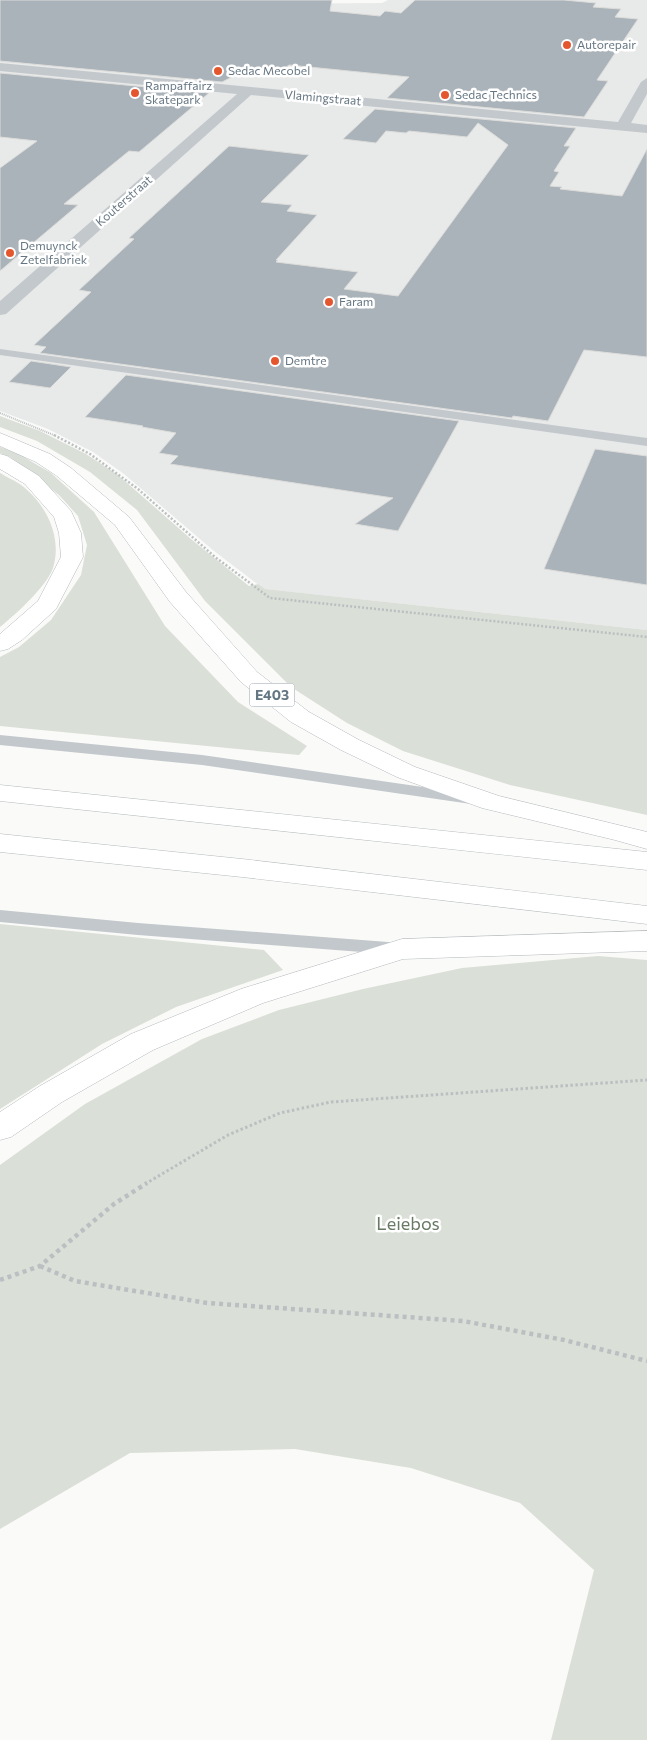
<svg xmlns="http://www.w3.org/2000/svg" width="647" height="1740" font-family="Commissioner,sans-serif">
	<rect width="100%" height="100%" fill="#fafaf8"/>
	<polygon fill="#e8e9e9" points="0,0 218,0 247,4 382,3 388,0 647,0 647,630 264,589 214,551 124,474 93,452 48,429 0,411"/>
	<g fill="#dadfd7">
		<polygon points="0,416 40,431 86,454 118,475 191,539 249,586 258,584 265,589 647,630 647,815 510,785 403,751 347,723 291,687 205,601 137,510 90,472 37,441 0,427"/>
		<polygon points="0,447 17,453 51,473 94,512 165,626 238,702 307,746 299,755 0,726 0,657 19,647 51,620 81,575 87,545 78,516 59,495 10,457 0,453"/>
		<path d="M0,473C8,478 19,482 26,489C48,508 62,539 53,568C46,587 16,614 0,627Z"/>
		<polygon points="0,924 264,950 283,970 176,1007 102,1044 0,1109"/>
		<polygon points="598,956 647,960 647,1740 551,1740 594,1570 520,1503 411,1468 295,1449 130,1453 0,1529 0,1165 85,1104 202,1039 279,1010 363,989 462,968"/>
	</g>
	<g fill="#aab3b9" stroke="#dcdcda">
		<polygon points="0,0 332,0 330,11 380,16 385,11 401,13 415,0 564,0 596,3 593,7 621,9 615,17 638,19 597,80 608,81 584,117 387,98 409,77 289,65 281,71 266,70 257,77 236,75 222,82 0,61"/>
		<polygon points="0,73 209,93 139,152 129,151 64,204 78,205 0,271 0,168 37,141 0,137"/>
		<polygon points="375,109 576,128 564,146 570,146 554,171 559,172 550,186 562,187 560,189 622,196 647,149 647,357 584,350 548,421 513,416 512,418 40,353 46,347 34,345 91,292 79,290 134,239 129,238 229,146 309,155 261,202 292,205 287,211 317,215 276,260 278,260 276,262 358,272 344,289 398,296 508,145 478,123 467,137 409,131 406,133 386,131 376,143 343,139"/>
		<polygon points="31,361 71,367 50,388 9,382"/>
		<polygon points="126,375 459,421 398,531 355,524 393,498 170,464 178,456 159,453 176,433 142,427 143,426 85,417"/>
		<polygon points="595,449 647,456 647,585 544,569"/>
	</g>
	<g fill="none" stroke-linecap="round" stroke-linejoin="round">
		<defs>
			<g id="highway">
				<polygon points="0,433 50,454 71,468 129,517 186,592 257,672 309,712 359,740 415,767 499,796 647,832 647,849 615,840 482,808 397,777 341,750 291,722 241,682 170,602 115,525 57,476 36,462 0,446"/>
				<polygon points="0,454 7,456 39,476 71,511 81,533 83,557 56,609 22,640 8,649 0,651 0,634 38,601 61,557 59,533 54,517 25,484 0,469"/>
				<polygon points="0,785 647,852 647,870 0,801"/>
				<polygon points="0,834 242,859 647,906 647,924 242,877 0,852"/>
				<polygon points="647,931 647,951 403,959 263,1003 153,1050 62,1102 11,1137 0,1140 0,1112 40,1086 131,1034 241,989 402,939"/>
			</g>
		</defs>
		<use href="#highway" stroke="#b4b9bd" stroke-width="1"/>
		<polyline stroke="#bbbfc2" stroke-width="2" stroke-dasharray="1 1" stroke-linecap="butt" points="0,413 56,436"/>
		<polyline stroke="#bbbfc2" stroke-width="2.5" stroke-dasharray="2 2" stroke-linecap="butt" points="54,435 90,454 138,489 215,557 270,598 647,637"/>
		<polyline stroke="#bbbfc2" stroke-width="3" stroke-dasharray="2.5 2.5" stroke-linecap="butt" points="145,1184 228,1135 280,1113 331,1102 647,1080"/>
		<g stroke="#bbbfc2" stroke-width="4.5" stroke-dasharray="4 4" stroke-linecap="butt">
			<polyline points="40,1266 75,1281 207,1303 463,1321 564,1340 647,1361"/>
			<polyline points="0,1280 40,1266 114,1204 147,1183"/>
		</g>
		<g fill="#c3c8cc" fill-rule="evenodd">
			<polygon points="0,349 647,438 647,446 0,355"/>
			<polygon points="0,735 202,755 471,794 477,795 479,799 477,803 471,804 202,765 0,745"/>
			<polygon points="0,910 138,923 401,943 408,945 410,949 408,953 401,955 138,935 0,922"/>
		</g>
		<polygon fill="#c3c8cc" fill-rule="evenodd" points="0,63 618,122 641,82 647,78 647,94 631,123 647,125 647,133 251,95 6,314 0,315 0,301 237,94 0,71"/>
		<use href="#highway" fill="#fff" fill-rule="evenodd"/>
	</g>
	<g fill="#e4572e" stroke="#fff" stroke-width="2">
		<circle cx="567" cy="45" r="5"/>
		<circle cx="218" cy="71" r="5"/>
		<circle cx="135" cy="93" r="5"/>
		<circle cx="445" cy="95" r="5"/>
		<circle cx="10" cy="253" r="5"/>
		<circle cx="329" cy="302" r="5"/>
		<circle cx="275" cy="361" r="5"/>
	</g>
	<g text-anchor="middle" stroke-width="5" stroke-linejoin="round" paint-order="stroke">
		<g font-size="12" fill="#657683" stroke="#fff" text-anchor="start">
			<text x="577" y="49">Autorepair</text>
			<text x="228" y="75">Sedac Mecobel</text>
			<text x="145" y="90">Rampaffairz<tspan x="145" dy="14">Skatepark</tspan></text>
			<text x="455" y="99">Sedac Technics</text>
			<text x="20" y="250">Demuynck<tspan x="20" dy="14">Zetelfabriek</tspan></text>
			<text x="339" y="306">Faram</text>
			<text x="285" y="365">Demtre</text>
		</g>
		<g font-size="12" fill="#657683" stroke="#fff">
			<text transform="translate(323 98) rotate(5)" y="4">Vlamingstraat</text>
			<text transform="translate(124 201) rotate(-41)" y="4">Kouterstraat</text>
		</g>
		<rect fill="#fff" stroke="#939fa8" stroke-width="1" x="249.5" y="683.5" width="45" height="23" rx="4"/>
		<g font-size="14" font-weight="bold" fill="#657683">
			<text x="272" y="700">E403</text>
		</g>
		<g font-size="18" fill="#687a64" stroke="#fff">
			<text x="408" y="1230">Leiebos</text>
		</g>
	</g>
</svg>
